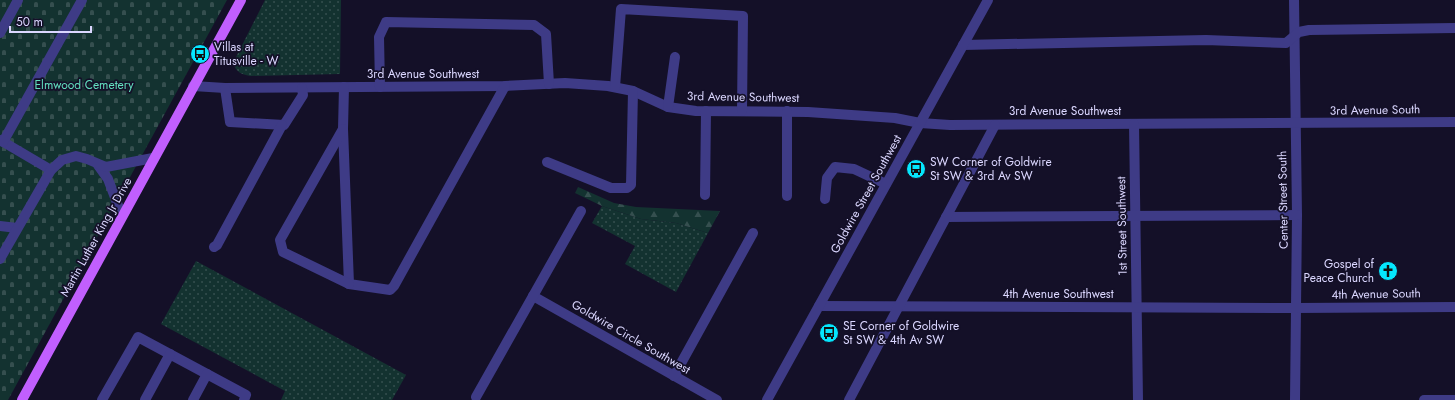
<svg xmlns="http://www.w3.org/2000/svg" width="1455" height="400" font-family="Jost,sans-serif">
	<defs>
		<pattern id="grass-dots" width="8" height="8" patternUnits="userSpaceOnUse"><rect width="8" height="8" fill="#133230"/><path d="M2 2h.1M6 6h.1" fill="none" stroke="#354f4f" stroke-width="1.8" stroke-linecap="round"/></pattern>
		<pattern id="forest-firs" width="22" height="20" patternUnits="userSpaceOnUse"><rect width="22" height="20" fill="#133230"/><path d="M5 1l3.5 6h-7zM16 11l3.5 6h-7z" fill="#354f4f"/></pattern>
		<pattern id="cemetery-stones" width="16" height="16" patternUnits="userSpaceOnUse"><rect width="16" height="16" fill="#133230"/><path d="M2 7V4a2 2 0 0 1 4 0v3zM10 15v-3a2 2 0 0 1 4 0v3z" fill="#354f4f"/></pattern>
	</defs>
	<rect width="100%" height="100%" fill="#141028"/>
	<g fill="url(#grass-dots)">
		<path d="M265,0H341L340,74L250,76C241,74 236,72 233,63Z"/>
		<polygon points="602,206 641,219 676,223 708,233 676,292 625,264 635,246 592,223"/>
		<polygon points="196,261 406,375 392,400 281,400 285,391 161,324"/>
	</g>
	<polygon fill="url(#forest-firs)" points="578,187 614,203 636,207 720,211 708,233 676,223 641,219 602,206 575,193"/>
	<polygon fill="url(#cemetery-stones)" points="0,0 227,0 8,400 0,400"/>
	<g fill="none" stroke-linecap="round" stroke-linejoin="round">
		<g stroke="#3e3b86" stroke-width="10">
			<polyline points="1294,0 1297,215 1295,400"/>
			<polyline points="0,33 18,0"/>
			<polyline points="963,45 1206,40 1286,43 1299,32 1309,30 1455,28"/>
			<polyline points="193,86 225,88 505,86 565,83 608,86 633,91 668,107 696,111 808,112 895,118 920,123 950,125 1455,122"/>
			<polyline points="344,87 343,129 349,284 390,290 394,286 505,86"/>
			<polyline points="380,87 379,37 386,22 534,25 546,34 549,84"/>
			<polyline points="615,87 621,9 743,16 742,111"/>
			<polyline points="225,88 230,122 284,125 303,95 302,88"/>
			<polyline points="668,107 675,57"/>
			<polyline points="787,111 787,196"/>
			<polyline points="1134,124 1138,400"/>
			<polyline points="343,129 280,240 283,252 349,284"/>
			<polyline points="0,140 51,170"/>
			<polyline points="3,142 82,0"/>
			<polyline points="547,162 611,188 627,188 631,185 633,91"/>
			<polyline points="98,165 108,179 122,216"/>
			<polyline points="705,195 706,111"/>
			<polyline points="825,199 827,178 835,167 854,169 886,184"/>
			<polyline points="946,217 1297,215"/>
			<polyline points="0,226 17,228"/>
			<polyline points="214,247 217,245 282,125"/>
			<polyline points="0,259 51,170 62,160 76,156 87,159 106,167 153,158"/>
			<polyline points="533,296 717,400"/>
			<polyline points="819,306 1296,308 1455,307"/>
			<polyline points="674,376 753,233"/>
			<polyline points="476,397 581,211"/>
			<polyline points="102,400 138,337 246,395 244,400"/>
			<polyline points="145,400 170,354"/>
			<polyline points="193,400 207,374"/>
			<polyline points="767,400 988,0"/>
			<polyline points="849,400 995,125"/>
			<polyline points="1424,400 1455,400"/>
		</g>
		<polyline stroke="#c15ffe" stroke-width="10" points="22,400 241,0"/>
	</g>
	<defs>
		<symbol id="bus-disc" viewBox="-11 -11 22 22"><circle r="9.5" fill="#05e6fd" stroke="#141028"/><path d="M-5-6H5V4H4V6H2V4H-2V6H-4V4H-5ZM-3.5-4V0h7V-4ZM-3.5 1.2v1.5H-2V1.2ZM2 1.2v1.5H3.5V1.2Z" fill="#111"/></symbol>
		<symbol id="church-disc" viewBox="-11 -11 22 22"><circle r="9.5" fill="#05e6fd" stroke="#141028"/><path d="M-1.2-6h2.4v3.5h3.3v2.4h-3.3V6h-2.4V-.1h-3.3v-2.4h3.3Z" fill="#111"/></symbol>
	</defs>
	<g fill-rule="evenodd">
		<use href="#bus-disc" x="189" y="43" width="22" height="22"/>
		<use href="#bus-disc" x="905" y="158" width="22" height="22"/>
		<use href="#church-disc" x="1377" y="260" width="22" height="22"/>
		<use href="#bus-disc" x="818" y="322" width="22" height="22"/>
	</g>
	<g text-anchor="middle" stroke-width="3.5" stroke-linejoin="round" paint-order="stroke">
		<g font-size="12" fill="#dbd7ff" stroke="#141028" text-anchor="start">
			<text x="214" y="51">Villas at<tspan x="214" dy="14">Titusville - W</tspan></text>
			<text x="930" y="166">SW Corner of Goldwire<tspan x="930" dy="14">St SW &amp; 3rd Av SW</tspan></text>
			<text x="1374" y="268" text-anchor="end">Gospel of<tspan x="1374" dy="14">Peace Church</tspan></text>
			<text x="843" y="330">SE Corner of Goldwire<tspan x="843" dy="14">St SW &amp; 4th Av SW</tspan></text>
		</g>
		<g font-size="12" fill="#dbd7ff" stroke="#141028">
			<text x="423" y="78">3rd Avenue Southwest</text>
			<text transform="translate(743 97) rotate(1)" y="4">3rd Avenue Southwest</text>
			<text transform="translate(1375 110) rotate(-1)" y="4">3rd Avenue South</text>
			<text x="1065" y="115">3rd Avenue Southwest</text>
			<text transform="translate(866 194) rotate(-61)" y="4">Goldwire Street Southwest</text>
			<text transform="translate(1283 200) rotate(-91)" y="4">Center Street South</text>
			<text transform="translate(1122 226) rotate(-91)" y="4">1st Street Southwest</text>
			<text transform="translate(96 237) rotate(-61)" y="4">Martin Luther King Jr Drive</text>
			<text x="1058" y="298">4th Avenue Southwest</text>
			<text transform="translate(1376 294) rotate(-1)" y="4">4th Avenue South</text>
			<text transform="translate(631 337) rotate(30)" y="4">Goldwire Circle Southwest</text>
		</g>
		<g font-size="12" fill="#62dfbf" stroke="#141028">
			<text x="84" y="89">Elmwood Cemetery</text>
		</g>
	</g>
	<path d="M10 26v6h81v-6" fill="none" stroke="#dbd7ff" stroke-width="2"/>
	<text x="16" y="26" font-size="12" fill="#dbd7ff" stroke="#141028" stroke-width="3" paint-order="stroke">50 m</text>
</svg>
